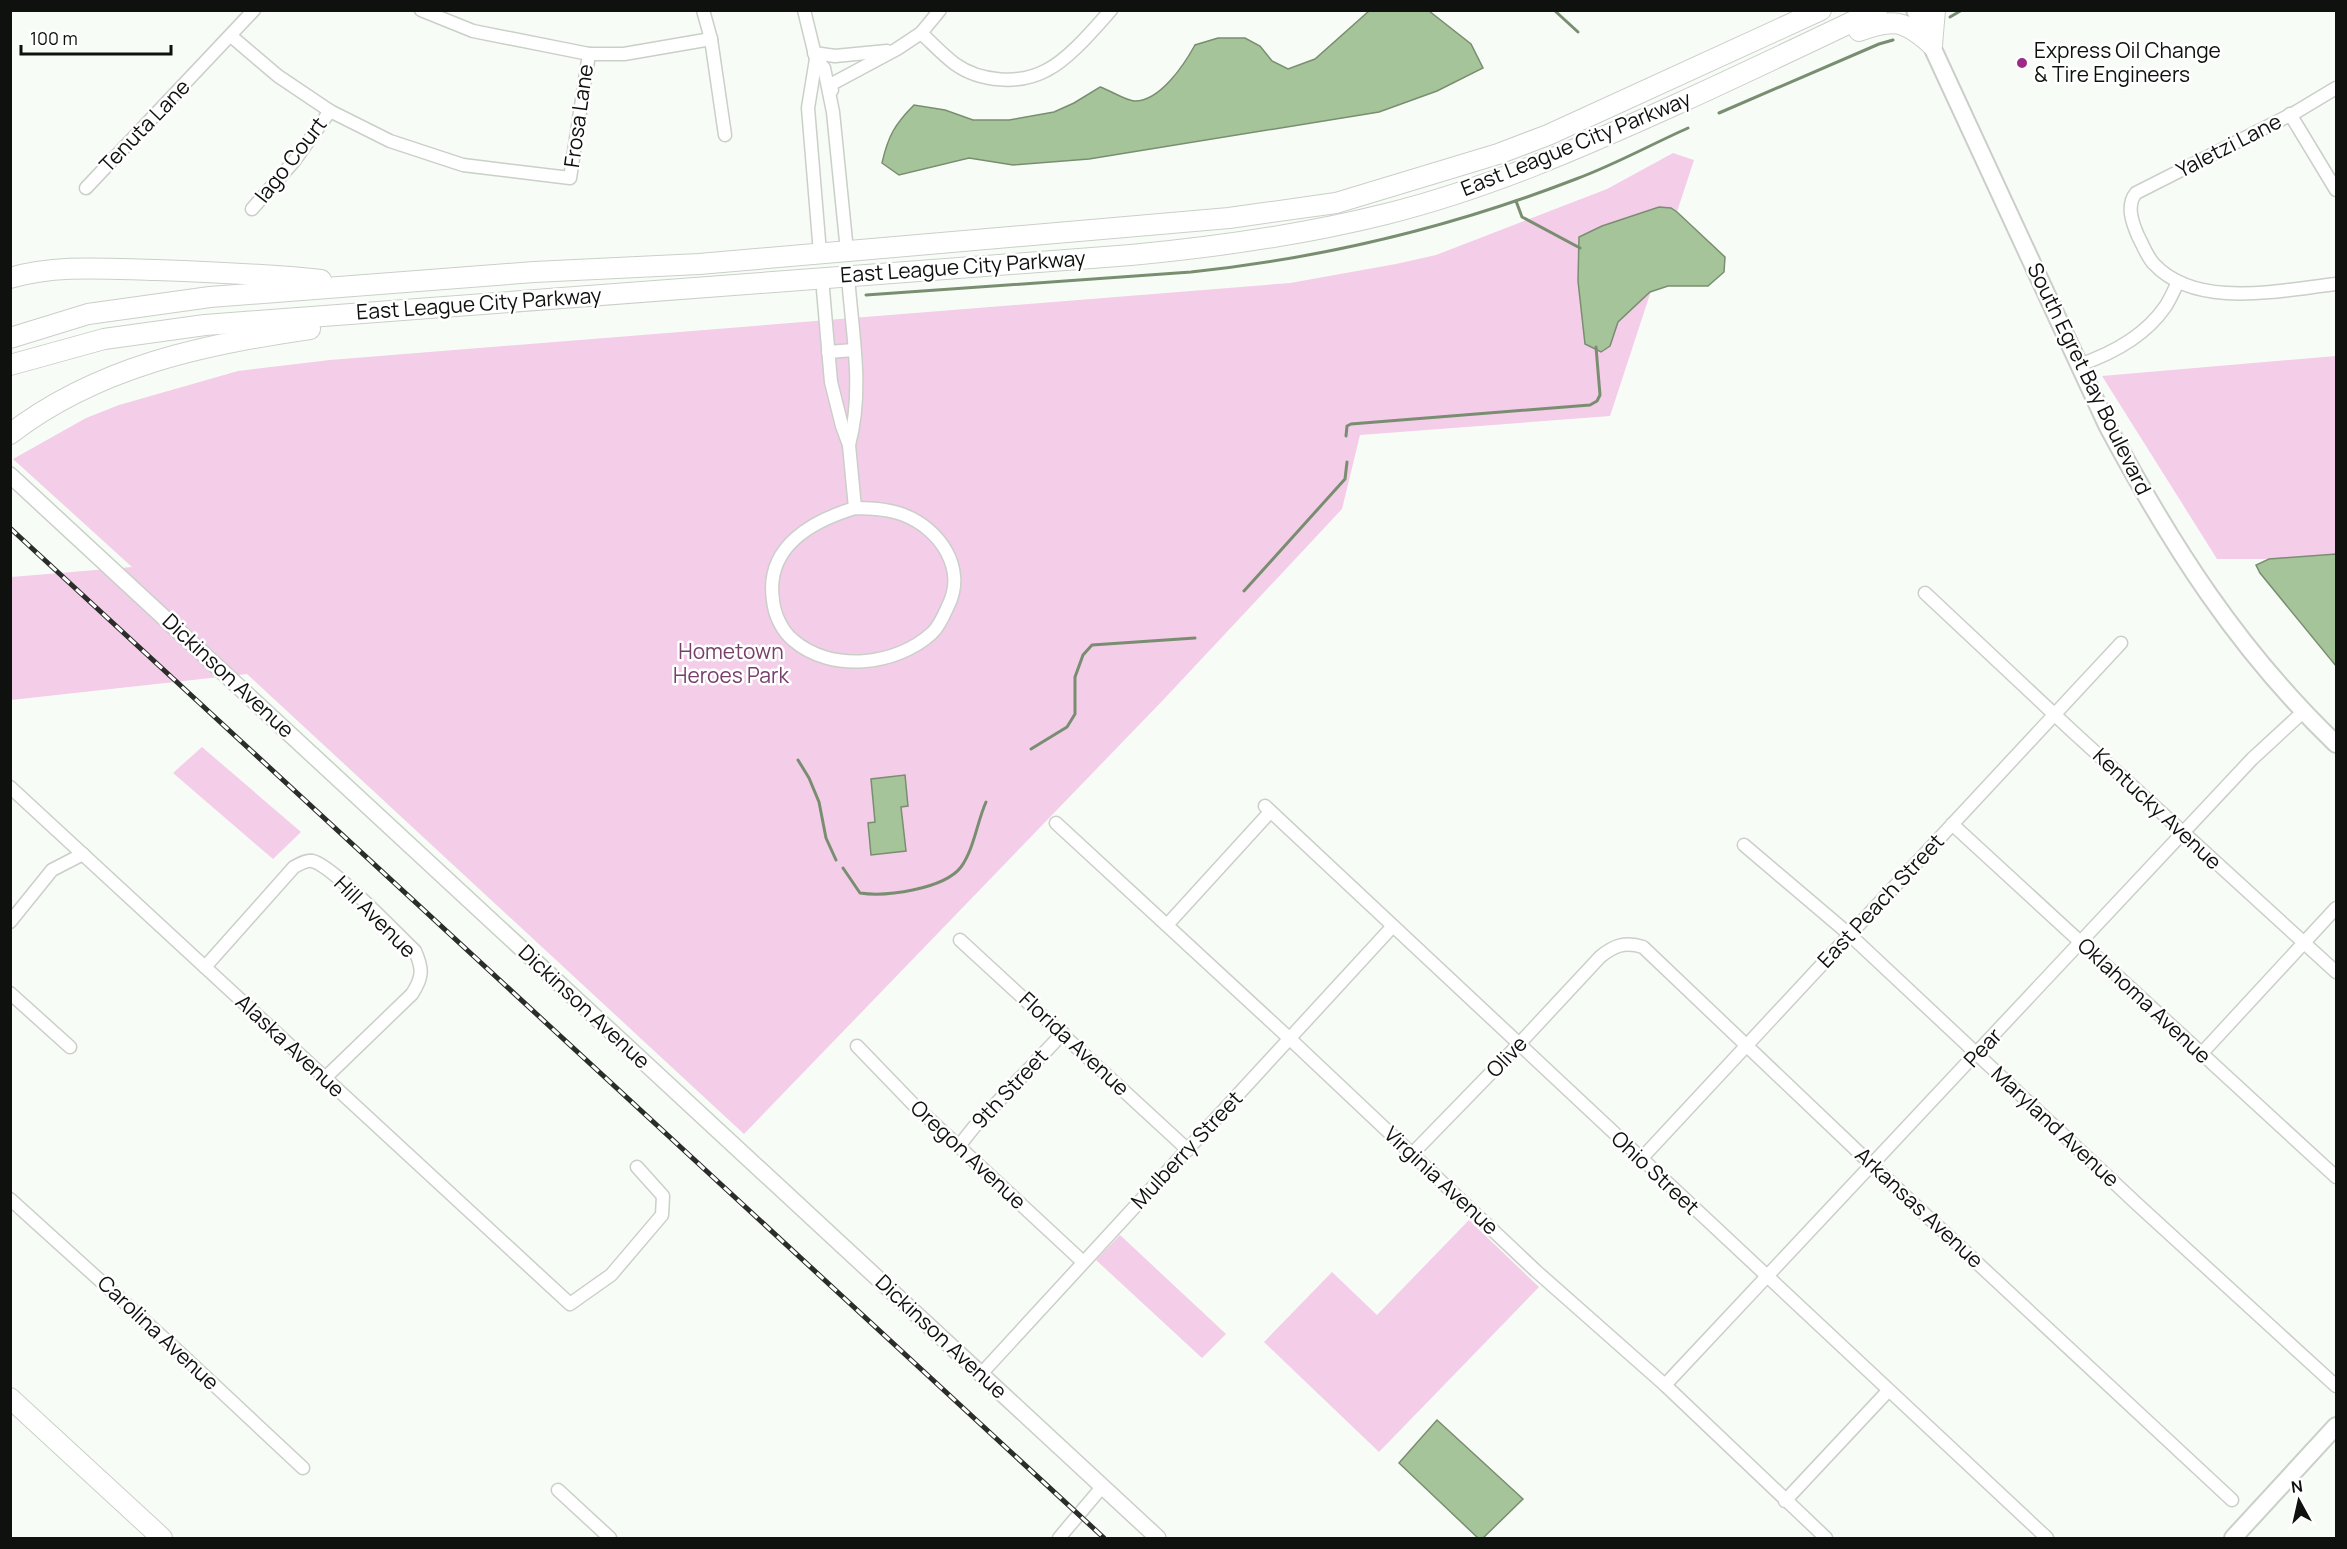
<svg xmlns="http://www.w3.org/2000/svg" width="2347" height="1549" font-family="Manrope,sans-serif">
	<rect width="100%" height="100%" fill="#f8fcf6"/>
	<g fill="#f4cde9">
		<polygon points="1673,153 1694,160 1610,416 1360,435 1342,509 1165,698 744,1134 247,674 11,700 11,577 132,567 13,459 86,418 119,405 238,371 330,360 1290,283 1396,264 1436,255 1607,189"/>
		<polygon points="2336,356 2336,554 2269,559 2217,559 2102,376"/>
		<polygon points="202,747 301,832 273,859 173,773"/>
		<polygon points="1469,1220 1539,1287 1379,1452 1264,1342 1332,1272 1377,1315"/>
		<polygon points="1120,1235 1226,1334 1202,1358 1096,1260"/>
	</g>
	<g fill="#a6c49a" stroke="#798e70" stroke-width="1.5">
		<path d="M1369,11H1429L1471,44L1483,68L1437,91L1379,112L1089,159L1013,165L969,158L899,175L882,163C888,136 895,124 914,105L945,110L973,120H1009L1054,112L1074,103L1100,87C1110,90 1126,101 1135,101C1160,101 1184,65 1195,45L1218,38H1245L1260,46L1272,61L1288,69L1315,59Z"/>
		<polygon points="1659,207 1671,208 1677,212 1725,257 1724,272 1708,286 1668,286 1650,292 1618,322 1610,346 1601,352 1585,344 1578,281 1579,237 1602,226"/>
		<polygon points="2336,554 2336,666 2260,573 2256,565 2269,559"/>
		<polygon points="905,775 908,806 901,807 906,851 871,855 868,823 875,822 871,779"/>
		<polygon points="1437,1420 1523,1499 1483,1538 1478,1538 1399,1463"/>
	</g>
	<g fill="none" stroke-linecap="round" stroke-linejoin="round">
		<g stroke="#798e70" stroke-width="3">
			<polyline points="1554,10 1578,32"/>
			<polyline points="1950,17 1962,10"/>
			<polyline points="1719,113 1879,44 1893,40"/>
			<polyline points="1516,201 1522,217 1580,248"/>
			<path d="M866,295L1191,272C1324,258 1452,227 1576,179C1614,165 1650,145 1688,128"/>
			<polyline points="1346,436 1347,426 1351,424 1590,405 1597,401 1600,395 1596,347"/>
			<polyline points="1244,591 1345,479 1347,462"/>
			<polyline points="1031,749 1067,727 1075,714 1075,677 1083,655 1092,645 1195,638"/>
			<polyline points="798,760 809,778 819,802 826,838 836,860"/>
			<path d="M843,868L860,893C886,897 944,889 961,867C974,849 977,822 986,802"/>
		</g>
		<defs>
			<g id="minor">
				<polyline points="421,10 473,31 589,54 624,54 711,39"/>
				<polyline points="703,10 711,39 725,135"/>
				<polyline points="804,10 816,59 824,68 833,112 847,251"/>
				<path d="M921,33C932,43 943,55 955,64C980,82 1020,85 1047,70C1069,59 1094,29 1111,10"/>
				<polyline points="231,36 278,76 330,111 390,141 463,165 570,178 589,54"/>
				<polyline points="814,53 835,56 887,51"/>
				<polyline points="816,59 808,108 820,253"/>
				<path d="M2336,88L2296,112L2136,193C2126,205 2132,222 2138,236C2143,245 2147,257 2154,264C2197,310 2281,290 2336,284"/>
				<polyline points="832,90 828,86 897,49 921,33 940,10"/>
				<polyline points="2290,114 2336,190"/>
				<polyline points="86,188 254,10"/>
				<polyline points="252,209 295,160 330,111"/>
				<path d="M848,276C852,333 864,389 849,445"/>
				<polyline points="822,278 831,382 842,426 849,445 855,508"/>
				<polyline points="828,352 854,350"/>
				<path d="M2079,365C2111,354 2145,336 2165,307C2170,300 2174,290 2178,282"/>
				<path d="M855,508C872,508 889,509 904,515C940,529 967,569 948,606C944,615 939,627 932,633C896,666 831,673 793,640C782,631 774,614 773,600C765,547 812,521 855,508Z"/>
				<polyline points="1925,593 2071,730 2336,972"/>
				<polyline points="10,787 570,1304 611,1275 662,1215 663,1196 637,1167"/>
				<polyline points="1265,806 2047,1538"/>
				<polyline points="1056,823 1289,1038 1536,1271 1665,1385 1826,1538"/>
				<polyline points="1952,824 2336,1177"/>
				<polyline points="1744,845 1850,935 2137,1204 2336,1386"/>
				<polyline points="10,922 52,870 83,854"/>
				<polyline points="1167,925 1270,812"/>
				<polyline points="960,940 1188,1150"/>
				<path d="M205,967L294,867C300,864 306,860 312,861C331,864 397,934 415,951C423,969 423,977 412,994L325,1078"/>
				<polyline points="10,993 70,1047"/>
				<polyline points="857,1046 913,1104 1083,1262"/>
				<polyline points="2202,1053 2336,908"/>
				<polyline points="959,1146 974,1127 1063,1033"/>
				<path d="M1412,1154L1519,1044L1600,957C1613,946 1625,941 1643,947L1872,1165L2232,1500"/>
				<polyline points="1641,1159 2121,643"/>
				<polyline points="10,1199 179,1352 303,1468"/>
				<polyline points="981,1374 1393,926"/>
				<polyline points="1665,1385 2252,759 2303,712"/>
				<polyline points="558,1490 610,1538"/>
				<polyline points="1785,1501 1888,1391"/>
				<polyline points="1059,1538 1102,1487"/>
			</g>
			<polyline id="tertiary" points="10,475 1158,1538"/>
			<g id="secondary">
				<path d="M1915,10L2107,425C2171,545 2238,650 2336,744"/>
				<polyline points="2233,1538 2336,1426"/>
			</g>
			<g id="primary">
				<path d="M1859,31C1894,18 1904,20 1932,45"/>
				<polyline points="1932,45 1935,10"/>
				<path d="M10,278C56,264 109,269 156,270C212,272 266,274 321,280"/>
				<polyline points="10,338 88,314 210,297 534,272 699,264 1229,218 1336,203 1498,154 1548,135 1821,10"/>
				<path d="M10,365L104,339L205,325L1131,255C1217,247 1302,235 1386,214C1487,189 1582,147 1675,105C1743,74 1810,42 1877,10"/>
				<path d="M10,434C97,367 204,344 310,329"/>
				<polyline points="10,1398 162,1538"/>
			</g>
		</defs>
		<use href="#minor" stroke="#cacfc9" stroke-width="15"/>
		<use href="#tertiary" stroke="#cacfc9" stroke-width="18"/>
		<use href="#secondary" stroke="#cacfc9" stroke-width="20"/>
		<use href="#primary" stroke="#cacfc9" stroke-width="22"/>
		<use href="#minor" stroke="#fff" stroke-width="12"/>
		<use href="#tertiary" stroke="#fff" stroke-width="15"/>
		<use href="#secondary" stroke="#fff" stroke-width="16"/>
		<use href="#primary" stroke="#fff" stroke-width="20"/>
		<defs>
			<polyline id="rail" points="10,528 1104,1538"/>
		</defs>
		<use href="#rail" stroke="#2a2d2a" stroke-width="5"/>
		<use href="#rail" stroke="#fff" stroke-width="3" stroke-dasharray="9" stroke-linecap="butt"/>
	</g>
	<circle fill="#9b2a88" stroke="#fff" stroke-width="2" cx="2022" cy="63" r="6"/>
	<g text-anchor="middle" stroke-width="5" stroke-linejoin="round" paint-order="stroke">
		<g font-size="21" fill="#0f110f" stroke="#fff" text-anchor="start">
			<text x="2034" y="58">Express Oil Change<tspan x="2034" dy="24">&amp; Tire Engineers</tspan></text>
		</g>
		<g font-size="21" fill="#0f110f" stroke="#fff">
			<text transform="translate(579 116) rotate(-82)" y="7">Frosa Lane</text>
			<text transform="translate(145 126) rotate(-46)" y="7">Tenuta Lane</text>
			<text transform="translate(1576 144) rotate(-22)" y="7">East League City Parkway</text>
			<text transform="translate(2229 146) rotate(-27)" y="7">Yaletzi Lane</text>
			<text transform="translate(291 160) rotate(-52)" y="7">Iago Court</text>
			<text transform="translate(963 267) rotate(-4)" y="7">East League City Parkway</text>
			<text transform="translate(479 304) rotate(-4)" y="7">East League City Parkway</text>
			<text transform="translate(2089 379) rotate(64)" y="7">South Egret Bay Boulevard</text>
			<text transform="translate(228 676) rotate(43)" y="7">Dickinson Avenue</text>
			<text transform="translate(2157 809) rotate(43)" y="7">Kentucky Avenue</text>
			<text transform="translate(1881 901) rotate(-47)" y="7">East Peach Street</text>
			<text transform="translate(375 917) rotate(45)" y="7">Hill Avenue</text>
			<text transform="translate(2144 1001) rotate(43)" y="7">Oklahoma Avenue</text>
			<text transform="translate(584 1007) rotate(43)" y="7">Dickinson Avenue</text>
			<text transform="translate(1074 1044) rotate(43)" y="7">Florida Avenue</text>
			<text transform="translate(290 1046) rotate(43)" y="7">Alaska Avenue</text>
			<text transform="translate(1983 1048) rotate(-47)" y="7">Pear</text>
			<text transform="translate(1507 1057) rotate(-46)" y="7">Olive</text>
			<text transform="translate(1010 1089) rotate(-47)" y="7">9th Street</text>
			<text transform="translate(2055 1127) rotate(43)" y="7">Maryland Avenue</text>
			<text transform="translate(1187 1150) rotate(-47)" y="7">Mulberry Street</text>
			<text transform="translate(968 1155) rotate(43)" y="7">Oregon Avenue</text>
			<text transform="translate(1655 1173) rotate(43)" y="7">Ohio Street</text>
			<text transform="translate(1441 1181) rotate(43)" y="7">Virginia Avenue</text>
			<text transform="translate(1919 1208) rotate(43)" y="7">Arkansas Avenue</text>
			<text transform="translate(158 1333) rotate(43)" y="7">Carolina Avenue</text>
			<text transform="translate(941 1337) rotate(43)" y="7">Dickinson Avenue</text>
		</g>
		<g font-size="21" fill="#77406b" stroke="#fff">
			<text x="731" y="659">Hometown<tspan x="731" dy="24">Heroes Park</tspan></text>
		</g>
	</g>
	<rect width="2347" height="1549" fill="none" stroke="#0f110f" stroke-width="24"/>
	<g transform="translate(2299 1501) rotate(352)" stroke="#ffffff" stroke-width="4.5" paint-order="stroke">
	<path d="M0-4.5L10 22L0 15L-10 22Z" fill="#0f110f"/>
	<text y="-9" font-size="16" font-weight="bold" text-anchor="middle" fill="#0f110f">N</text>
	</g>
	<path d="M21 45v9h150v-9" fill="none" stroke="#0f110f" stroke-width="3"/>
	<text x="30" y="45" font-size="18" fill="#0f110f" stroke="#ffffff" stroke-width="4.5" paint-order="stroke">100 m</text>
</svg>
